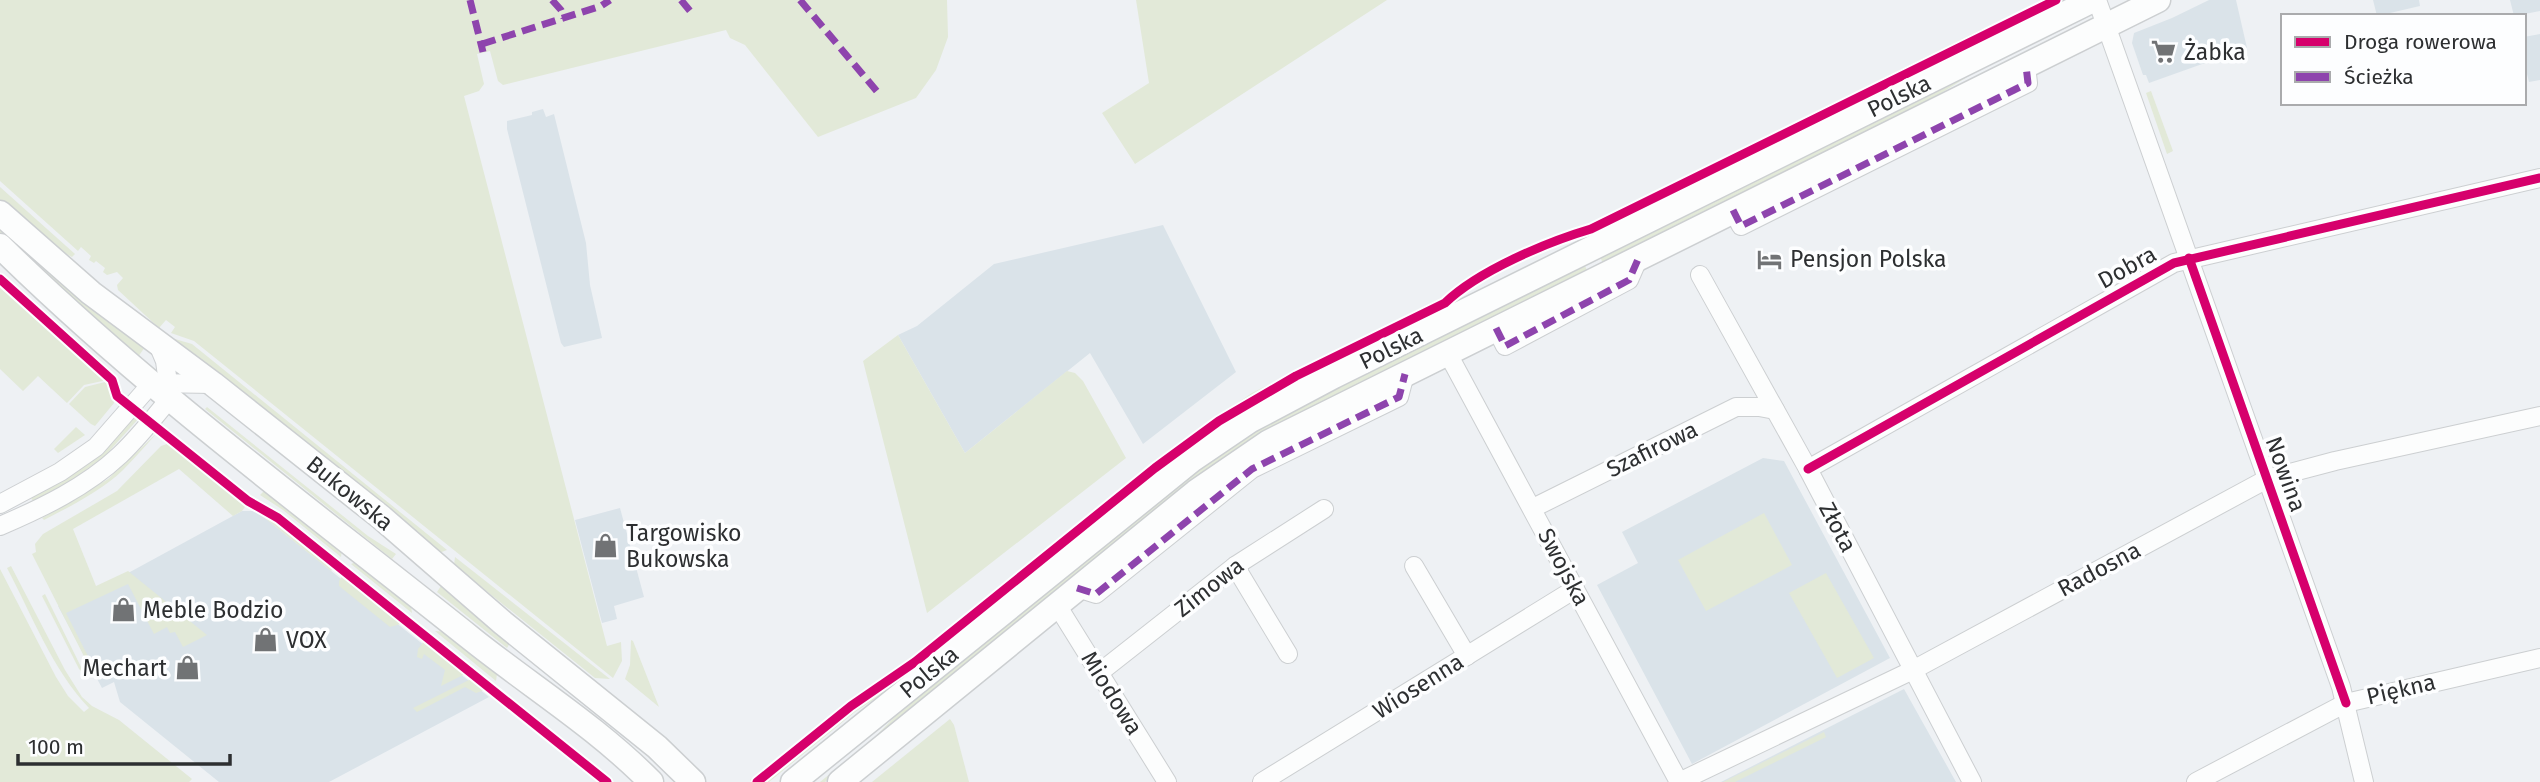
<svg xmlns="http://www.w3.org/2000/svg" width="2540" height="782" font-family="'Fira Sans',sans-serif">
	<rect width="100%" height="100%" fill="#eef1f4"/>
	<g fill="#dae3e9">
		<polygon points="2209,0 2236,0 2247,48 2149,83 2146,75 2143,75 2132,43 2134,33 2172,18"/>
		<polygon points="2373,0 2419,0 2420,6 2377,16"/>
		<polygon points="2510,0 2540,0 2540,11 2514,16"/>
		<polygon points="2540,34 2540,80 2529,82 2524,62 2524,37"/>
		<polygon points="543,109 546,117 554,114 586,243 590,285 602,338 564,347 561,343 507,129 507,121 532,115 532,112"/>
		<polygon points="1163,225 1236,372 1143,444 1090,353 965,453 898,335 917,326 994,264"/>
		<polygon points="1763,458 1784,461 1890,658 1692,764 1597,585 1638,563 1622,532"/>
		<polygon points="620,508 644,597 614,606 617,619 602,623 575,520"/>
		<polygon points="242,511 256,511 489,697 329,782 219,782 120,702 114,682 102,688 58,606 130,572"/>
		<polygon points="1904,689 1956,782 1721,782"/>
	</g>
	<g fill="#e2e9d8">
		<polygon points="0,0 947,0 948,37 936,70 916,98 818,137 745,45 730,38 726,30 503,85 498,81 490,51 477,54 484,84 479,91 464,96 607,646 621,642 622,661 613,678 194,341 171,333 175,327 166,320 159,328 118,290 117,285 123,278 117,272 107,275 103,272 105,268 96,261 94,263 89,260 91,256 81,247 78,251 0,181"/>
		<polygon points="1136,0 1387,0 1135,164 1102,113 1149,83"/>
		<polygon points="2060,1 2063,5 1708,179 1701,178"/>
		<polygon points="2071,22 2072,25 1972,74 1912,111 1603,264 1600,256"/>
		<polygon points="1996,26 1780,133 1791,124 1982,29"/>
		<polygon points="2151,91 2173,151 2167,154 2146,93"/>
		<polygon points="0,187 75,254 72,257 48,244 0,203"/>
		<polygon points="0,223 147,344 138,357 0,234"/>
		<polygon points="1583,262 1588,272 1362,383 876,741 825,782 820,782 873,739 923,688 1188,475 1266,422"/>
		<polygon points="0,282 107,380 84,385 67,403 38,376 23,391 0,369"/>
		<path d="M1445,296L1447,297L1443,301C1380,331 1315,359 1255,395C1221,415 1189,439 1157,463L1155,460L1252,393Z"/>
		<polygon points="1451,301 1453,306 1166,466 1160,467 1221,423 1258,400"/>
		<polygon points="898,335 965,453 1067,371 1075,373 1083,381 1126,458 927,613 863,361"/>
		<polygon points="168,337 192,344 447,550 439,553"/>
		<polygon points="109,381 112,386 114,403 95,426 91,424 69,404 85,387"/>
		<polygon points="207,407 368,536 396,554 392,559 205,409"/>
		<polygon points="135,414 139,418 105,456 72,480 33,501 30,496"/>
		<polygon points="76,427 85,435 58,453 54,449"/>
		<path d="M157,433C146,445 135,458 123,470C101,491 71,506 44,520L42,518L108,479Z"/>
		<polygon points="167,444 174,446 247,504 242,511 233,516 179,469 73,529 96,586 128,571 207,635 183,647 175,632 170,633 167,627 154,634 128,584 66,613 93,666 103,661 105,666 102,671 94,676 32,554 36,552 35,544 43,534 117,491 161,446"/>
		<polygon points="1128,482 1130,484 912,660 848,704 753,782 750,780 847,702 911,658"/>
		<polygon points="270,491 342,550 341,557 283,510 260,495 263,492"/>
		<polygon points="1129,492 1125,499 905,679 855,712 769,782 762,782 853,708 918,665"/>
		<polygon points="257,507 334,567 331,571 256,511"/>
		<polygon points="1764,513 1792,565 1706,611 1678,560"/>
		<polygon points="455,557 610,679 595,678 454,565"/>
		<polygon points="356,562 411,606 412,613 351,564"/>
		<path d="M11,566L65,670L82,697L92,706L119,720L192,779L189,782H0V569L56,677L68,696L84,712L89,708C52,669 32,615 7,568Z"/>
		<polygon points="1826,573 1874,658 1837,678 1789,593"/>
		<polygon points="343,575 404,623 390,627 339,586 339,581"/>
		<polygon points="441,586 510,643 507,648 437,592"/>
		<polygon points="45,594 85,675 79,669 42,596"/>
		<polygon points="435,631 447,632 497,674 496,681"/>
		<polygon points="425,640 467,673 441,686 445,670 424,654 422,659 417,657 418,649"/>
		<polygon points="631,640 633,641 659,707 625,679 630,665"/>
		<polygon points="473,678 487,689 476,693 465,687 417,712 413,708"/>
		<polygon points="950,719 954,725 969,782 872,782"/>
		<polygon points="1824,732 1826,737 1735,782 1723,782"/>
	</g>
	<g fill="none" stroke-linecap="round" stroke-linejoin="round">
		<defs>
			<g id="street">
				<polyline points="2097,0 2341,687 2364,782"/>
				<polyline points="1733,210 1741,226 2028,83 2026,66"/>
				<polyline points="1700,275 1808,469 1972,782"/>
				<polyline points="1496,328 1505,346 1629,280 1639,257"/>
				<polyline points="1447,352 1679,782"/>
				<polyline points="1808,469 2174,263 2540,178"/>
				<polyline points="0,504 60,472 96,447 152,383 213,384"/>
				<polyline points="1533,508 1736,407 1759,407 1775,410"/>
				<path d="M0,526C42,508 86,487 120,455C138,438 154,418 170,398L165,361L157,342"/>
				<polyline points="1235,566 1288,654"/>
				<polyline points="1414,566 1467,656"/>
				<polyline points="1077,588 1096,594 1252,469 1399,397 1405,374"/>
				<polyline points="1057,605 1167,782"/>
				<polyline points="1099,673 1235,566 1324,509"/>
				<polyline points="1262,782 1575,589"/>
				<polyline points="1679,782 1913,670 2267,479 2335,461 2540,416"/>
				<polyline points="2196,782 2346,703 2540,658"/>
			</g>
			<g id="secondary">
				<polyline points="0,213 91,293 213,384 382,518 503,623 657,747 693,782"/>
				<path d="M0,246C146,390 313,512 473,640C532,687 598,728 651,782"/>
				<polyline points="793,782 1193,459 1249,421 1334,376 2093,0"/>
				<polyline points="840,782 1196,492 1269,442 2158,0"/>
			</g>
		</defs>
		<use href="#street" stroke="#cccfd1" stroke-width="20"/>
		<use href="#secondary" stroke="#cccfd1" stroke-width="27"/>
		<use href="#street" stroke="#fcfdfd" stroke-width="18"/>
		<use href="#secondary" stroke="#fcfdfd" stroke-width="24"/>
		<g stroke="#8e44ad" stroke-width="7" stroke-dasharray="14 7" stroke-linecap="butt">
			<polyline points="470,0 483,52"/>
			<polyline points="552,0 561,10 564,18"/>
			<polyline points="681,0 690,11"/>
			<polyline points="800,0 880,95"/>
			<polyline points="482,44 601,6 610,0"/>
			<polyline points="1733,210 1741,226 2028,83 2026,66"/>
			<polyline points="1496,328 1505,346 1629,280 1639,257"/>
			<polyline points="1077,588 1096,594 1252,469 1399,397 1405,374"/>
		</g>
		<defs>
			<g id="cycleway">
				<polyline points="2189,258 2346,703"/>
				<polyline points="0,279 112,380 117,396 248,501 278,518 607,782"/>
				<polyline points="1808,469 2174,263 2540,178"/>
				<path d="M757,782L851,706L915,662L1155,468L1219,421L1296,376L1445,303C1478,271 1547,242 1591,229L2056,0"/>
			</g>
		</defs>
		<use href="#cycleway" stroke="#fdfeff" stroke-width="13"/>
		<use href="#cycleway" stroke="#d6006c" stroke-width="9"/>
	</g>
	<defs>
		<symbol id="supermarket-bare" viewBox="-9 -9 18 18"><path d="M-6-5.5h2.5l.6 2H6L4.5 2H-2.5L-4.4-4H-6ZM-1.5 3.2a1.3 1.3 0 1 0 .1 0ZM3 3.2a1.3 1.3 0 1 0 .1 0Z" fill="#717375" stroke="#fdfeff" stroke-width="2.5" paint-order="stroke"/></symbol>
		<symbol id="hotel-bare" viewBox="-9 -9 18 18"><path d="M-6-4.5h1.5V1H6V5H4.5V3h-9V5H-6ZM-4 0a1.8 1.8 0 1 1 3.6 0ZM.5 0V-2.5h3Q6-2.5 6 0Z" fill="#717375" stroke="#fdfeff" stroke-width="2.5" paint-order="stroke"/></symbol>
		<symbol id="shop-bare" viewBox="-9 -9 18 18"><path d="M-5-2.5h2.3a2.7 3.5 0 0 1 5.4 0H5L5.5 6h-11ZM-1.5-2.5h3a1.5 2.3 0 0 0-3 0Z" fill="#717375" stroke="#fdfeff" stroke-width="2.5" paint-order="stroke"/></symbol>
	</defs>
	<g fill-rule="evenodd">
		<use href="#supermarket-bare" x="2146" y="34" width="35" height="35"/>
		<use href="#hotel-bare" x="1752" y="242" width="35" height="35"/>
		<use href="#shop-bare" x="588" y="528" width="35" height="35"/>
		<use href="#shop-bare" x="106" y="592" width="35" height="35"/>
		<use href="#shop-bare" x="248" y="622" width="35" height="35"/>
		<use href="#shop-bare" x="170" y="650" width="35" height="35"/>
	</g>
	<g text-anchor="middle" stroke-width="7" stroke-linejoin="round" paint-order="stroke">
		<g font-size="23" fill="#2d2f31" stroke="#fdfeff" text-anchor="start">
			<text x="2184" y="60">Żabka</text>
			<text x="1790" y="267">Pensjon Polska</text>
			<text x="626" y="541">Targowisko<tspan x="626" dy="26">Bukowska</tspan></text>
			<text x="143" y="618">Meble Bodzio</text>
			<text x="286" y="648">VOX</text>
			<text x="167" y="676" text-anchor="end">Mechart</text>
		</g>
		<g font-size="23" fill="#2d2f31" stroke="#fdfeff">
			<text transform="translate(1899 96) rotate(-26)" y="8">Polska</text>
			<text transform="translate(2127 267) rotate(-29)" y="8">Dobra</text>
			<text transform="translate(1391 348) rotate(-26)" y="8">Polska</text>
			<text transform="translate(1652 449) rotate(-26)" y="8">Szafirowa</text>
			<text transform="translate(2286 474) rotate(70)" y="8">Nowina</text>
			<text transform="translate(350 493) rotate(39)" y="8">Bukowska</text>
			<text transform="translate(1838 527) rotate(62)" y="8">Złota</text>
			<text transform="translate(1564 567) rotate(62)" y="8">Swojska</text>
			<text transform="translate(2099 569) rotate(-28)" y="8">Radosna</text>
			<text transform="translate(1209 587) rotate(-38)" y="8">Zimowa</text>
			<text transform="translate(929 672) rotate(-39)" y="8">Polska</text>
			<text transform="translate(1418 686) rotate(-32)" y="8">Wiosenna</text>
			<text transform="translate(2401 689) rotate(-13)" y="8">Piękna</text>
			<text transform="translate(1112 693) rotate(58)" y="8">Miodowa</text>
		</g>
	</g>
	<rect x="2281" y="14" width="245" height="91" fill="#fdfeff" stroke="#aaabad" stroke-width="2"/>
	<rect x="2295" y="37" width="35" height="10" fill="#d6006c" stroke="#aaabad" stroke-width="2"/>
	<text x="2344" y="49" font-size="21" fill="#2d2f31">Droga rowerowa</text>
	<rect x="2295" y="72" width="35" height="10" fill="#8e44ad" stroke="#aaabad" stroke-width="2"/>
	<text x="2344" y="84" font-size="21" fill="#2d2f31">Ścieżka</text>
	<path d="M18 754v10h212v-10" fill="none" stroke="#2d2f31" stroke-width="3.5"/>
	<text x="28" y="754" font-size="21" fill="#2d2f31" stroke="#fdfeff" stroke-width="5" paint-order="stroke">100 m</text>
</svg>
